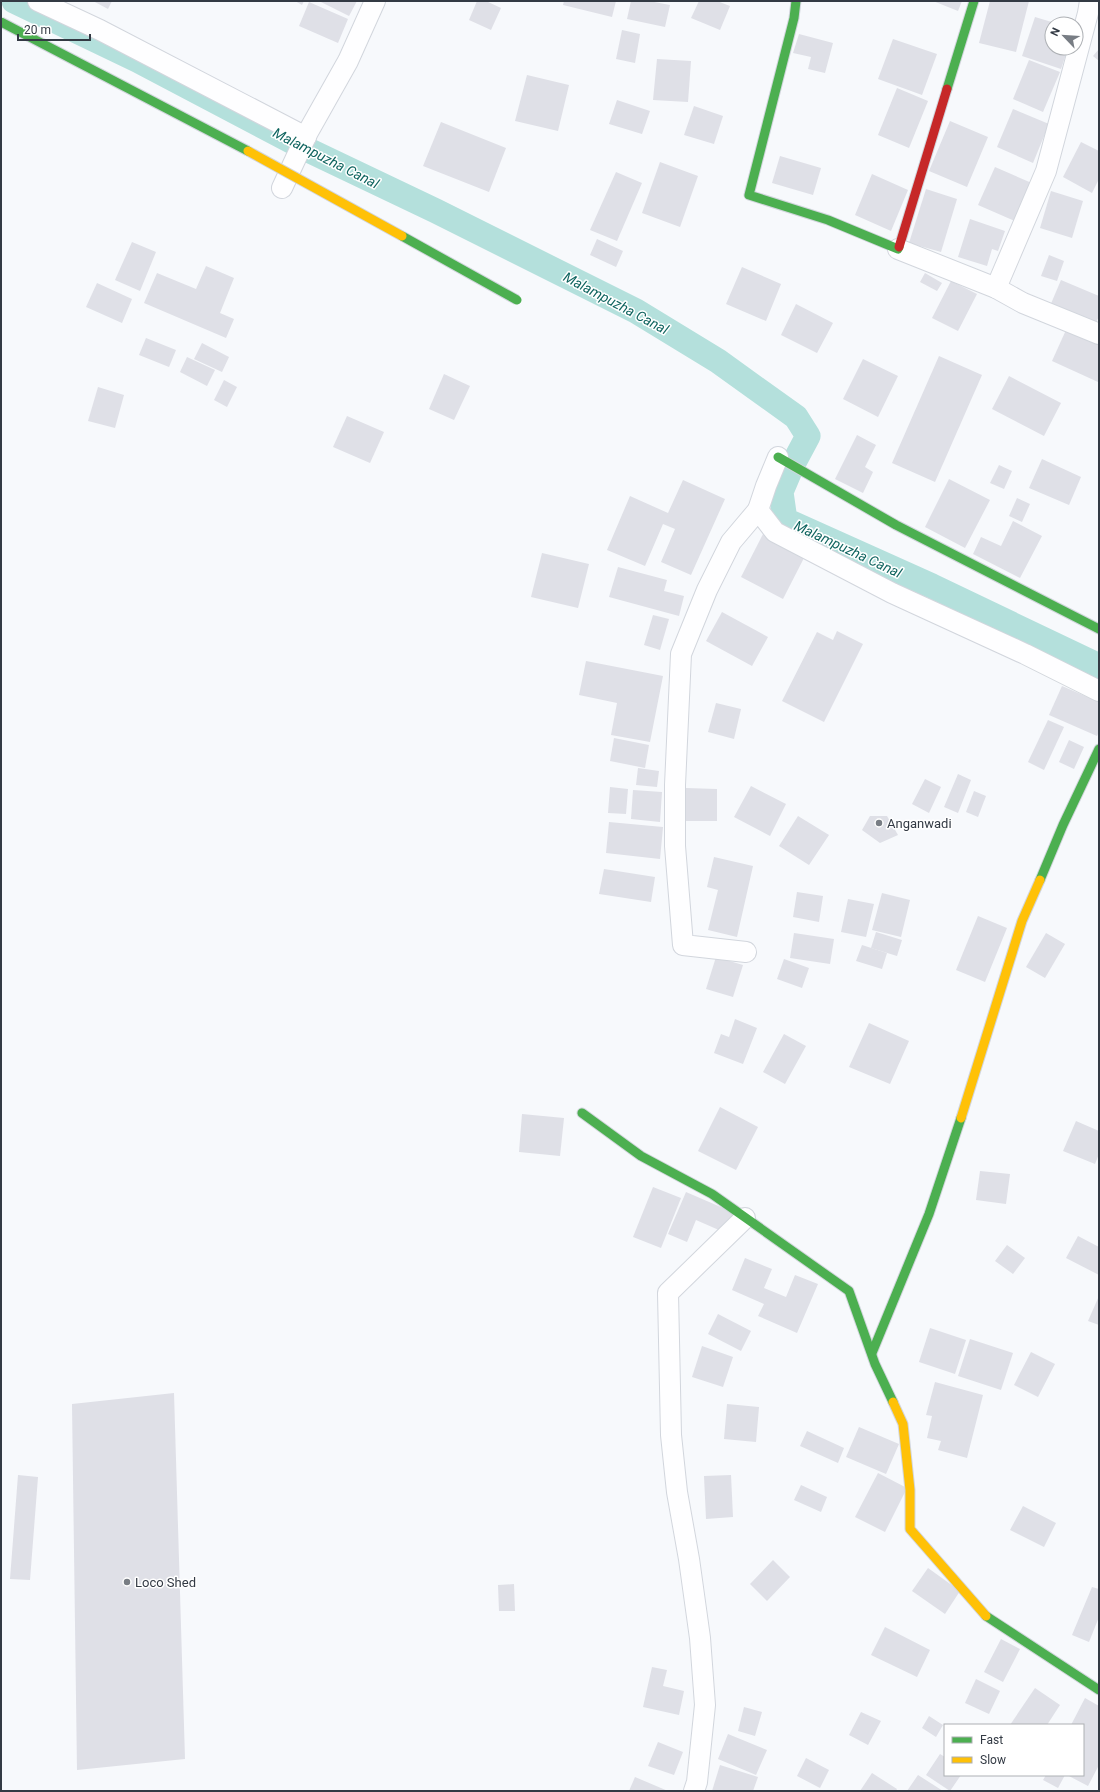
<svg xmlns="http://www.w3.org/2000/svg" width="1100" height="1792" font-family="Roboto,sans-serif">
	<rect width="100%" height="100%" fill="#f7f9fc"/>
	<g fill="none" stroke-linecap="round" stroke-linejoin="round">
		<polyline stroke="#b4e0dc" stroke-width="25" points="14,1 137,60 306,149 436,211 636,311 718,361 796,417 808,436 792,466 781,492 785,520 932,586 1099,666"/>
	</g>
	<g fill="#dfe0e7">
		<polygon points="93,1 112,1 108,9"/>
		<polygon points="295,1 304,1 302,5"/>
		<polygon points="319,1 357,1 349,16"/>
		<polygon points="477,1 486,1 501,8 491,30 469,20"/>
		<polygon points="564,1 616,1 612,17 563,5"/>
		<polygon points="631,1 649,1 670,5 665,27 627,19"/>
		<polygon points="699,1 717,1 730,6 720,30 691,18"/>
		<polygon points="933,1 962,1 958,11"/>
		<polygon points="990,1 1029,1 1016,52 979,43"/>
		<polygon points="309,2 348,19 338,43 299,26"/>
		<polygon points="1035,17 1055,23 1052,24 1050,40 1052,40 1052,48 1068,48 1061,69 1022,56"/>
		<polygon points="622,30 640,34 635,63 616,59"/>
		<polygon points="799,34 833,43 825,73 808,69 811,57 793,53"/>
		<polygon points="893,39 937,54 922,95 878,79"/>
		<polygon points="1099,49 1099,61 1093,56"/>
		<polygon points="657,59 691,61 688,102 653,100"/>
		<polygon points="1029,60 1060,72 1043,112 1013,99"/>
		<polygon points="527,75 569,85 558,131 515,121"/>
		<polygon points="897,88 928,101 909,148 878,135"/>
		<polygon points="617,100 650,111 642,134 609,124"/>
		<polygon points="694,106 723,116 714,144 684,135"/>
		<polygon points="1013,109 1049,124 1033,163 997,147"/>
		<polygon points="950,121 988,137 967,187 929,171"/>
		<polygon points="441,122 506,148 489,192 423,166"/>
		<polygon points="1081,142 1099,151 1099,179 1092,193 1063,177"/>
		<polygon points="780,156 821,168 813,195 772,183"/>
		<polygon points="660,162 698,176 680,227 642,213"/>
		<polygon points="995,167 1034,184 1017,222 978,205"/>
		<polygon points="616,172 642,183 617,241 590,230"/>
		<polygon points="872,174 908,190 891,231 855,215"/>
		<polygon points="926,189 957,199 941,252 909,243"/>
		<polygon points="1051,191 1083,201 1072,238 1040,228"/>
		<polygon points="970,219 1005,231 998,251 992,249 987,266 958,257"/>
		<polygon points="597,239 623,251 616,267 590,255"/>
		<polygon points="132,242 156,252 140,291 115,280"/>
		<polygon points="1049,255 1064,261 1057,281 1041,276"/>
		<polygon points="206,266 234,278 220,313 234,319 226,338 144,303 157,273 196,289"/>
		<polygon points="742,267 781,284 766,321 726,304"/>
		<polygon points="925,273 942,283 937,291 920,282"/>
		<polygon points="1061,280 1099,296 1099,316 1095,325 1050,306"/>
		<polygon points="951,281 977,294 958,331 932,318"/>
		<polygon points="97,283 132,299 122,323 86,307"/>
		<polygon points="796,304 833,323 817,353 781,335"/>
		<polygon points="1066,330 1099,345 1098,382 1052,361"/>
		<polygon points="146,338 176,350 169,367 139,355"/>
		<polygon points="202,343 229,357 222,372 194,359"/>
		<polygon points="939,356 982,375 935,482 892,463"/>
		<polygon points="187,357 215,370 207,386 180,372"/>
		<polygon points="863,359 898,376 878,417 843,399"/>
		<polygon points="444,374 470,386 454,420 429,409"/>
		<polygon points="1009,376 1061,403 1044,436 992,409"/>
		<polygon points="224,380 237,387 227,407 214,400"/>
		<polygon points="98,387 124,395 115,428 88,421"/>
		<polygon points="347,416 384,432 370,463 333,447"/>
		<polygon points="857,435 876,445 865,467 873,472 863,493 835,479"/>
		<polygon points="1042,459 1081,477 1069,505 1029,488"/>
		<polygon points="999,465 1012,471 1004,489 990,483"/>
		<polygon points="949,479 990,500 965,548 925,527"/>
		<polygon points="683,480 725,499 691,575 661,562 675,529 663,524 645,566 607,550 630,496 668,513"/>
		<polygon points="1017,498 1030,504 1022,522 1009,516"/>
		<polygon points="1013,521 1042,536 1020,578 973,554 981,537 1001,546"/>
		<polygon points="763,534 805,556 783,599 741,577"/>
		<polygon points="542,553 589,564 578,608 531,597"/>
		<polygon points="618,567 667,580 664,591 684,596 679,616 609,597"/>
		<polygon points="722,612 768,637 752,666 706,641"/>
		<polygon points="653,615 669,619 660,650 644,645"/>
		<polygon points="837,631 863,644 824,722 782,701 817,632 833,640"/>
		<polygon points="586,661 663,676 650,742 611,735 617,703 579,695"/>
		<polygon points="1062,686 1099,702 1099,732 1097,736 1049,715"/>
		<polygon points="716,703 741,709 734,739 708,732"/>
		<polygon points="1048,720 1064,727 1044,770 1028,762"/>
		<polygon points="614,738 649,745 645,768 610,761"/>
		<polygon points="1069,740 1084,747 1074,769 1059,762"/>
		<polygon points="638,768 659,771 657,787 636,785"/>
		<polygon points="958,774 971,780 958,813 944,807"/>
		<polygon points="925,779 941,787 929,813 912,804"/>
		<polygon points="751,786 786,804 770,836 734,817"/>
		<polygon points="610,787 628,789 626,814 608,813"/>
		<polygon points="686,788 717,789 717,821 686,821"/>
		<polygon points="633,790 662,792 660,822 631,819"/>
		<polygon points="974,791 986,796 978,817 966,812"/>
		<polygon points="798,816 829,835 809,865 779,846"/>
		<polygon points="870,816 887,816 898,835 880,843 862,830"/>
		<polygon points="609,822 663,827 660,859 606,853"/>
		<polygon points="714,857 753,866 737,937 708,930 718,890 707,887"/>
		<polygon points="604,869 655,877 651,902 599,894"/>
		<polygon points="797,892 823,896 819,922 793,917"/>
		<polygon points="882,893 910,900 901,937 872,930"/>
		<polygon points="848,899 874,904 866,937 841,932"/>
		<polygon points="978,916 1007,928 985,982 956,970"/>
		<polygon points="876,932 902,940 897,956 871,948"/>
		<polygon points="794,933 834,939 830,964 790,958"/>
		<polygon points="1046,933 1065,944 1045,978 1026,967"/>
		<polygon points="862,945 887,953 882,969 856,961"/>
		<polygon points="716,957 743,965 733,997 706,989"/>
		<polygon points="784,959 809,968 802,988 777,979"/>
		<polygon points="735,1019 757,1028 743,1064 714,1053 721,1034 729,1037"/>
		<polygon points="869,1023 909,1041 890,1084 849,1067"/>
		<polygon points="784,1034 806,1046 785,1084 763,1072"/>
		<polygon points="720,1107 758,1127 736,1170 698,1151"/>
		<polygon points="522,1114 564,1118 560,1156 519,1152"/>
		<polygon points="1076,1121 1099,1131 1099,1154 1095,1164 1063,1151"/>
		<polygon points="980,1171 1010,1174 1006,1204 976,1200"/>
		<polygon points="653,1187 681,1198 661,1248 633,1237"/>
		<polygon points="686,1192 737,1214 728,1234 696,1220 687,1242 668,1234"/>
		<polygon points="1078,1236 1099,1247 1099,1275 1066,1258"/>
		<polygon points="1007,1245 1025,1258 1013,1274 995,1261"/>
		<polygon points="745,1258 772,1269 764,1288 786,1297 795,1275 818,1284 797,1333 758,1316 764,1304 732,1290"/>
		<polygon points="1099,1296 1099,1325 1088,1321"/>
		<polygon points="718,1314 751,1331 741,1351 708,1334"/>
		<polygon points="930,1328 966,1340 955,1374 919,1362"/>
		<polygon points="970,1339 1013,1353 1001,1390 958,1376"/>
		<polygon points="702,1346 733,1357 723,1387 692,1377"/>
		<polygon points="1031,1352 1055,1364 1038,1397 1014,1385"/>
		<polygon points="935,1382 983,1395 967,1458 938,1450 941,1441 927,1438 932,1416 926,1415"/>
		<polygon points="174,1393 185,1759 77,1770 72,1404"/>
		<polygon points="727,1404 759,1407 756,1442 724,1439"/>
		<polygon points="859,1427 899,1444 886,1474 846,1457"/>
		<polygon points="807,1431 844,1448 838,1463 800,1446"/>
		<polygon points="878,1473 907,1488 885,1532 855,1517"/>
		<polygon points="18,1475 38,1477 30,1580 10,1579"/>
		<polygon points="731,1475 733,1517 706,1519 704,1476"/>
		<polygon points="801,1485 827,1497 821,1512 794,1500"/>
		<polygon points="1023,1506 1056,1523 1044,1547 1010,1530"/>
		<polygon points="773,1560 790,1577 767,1601 750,1584"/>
		<polygon points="928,1568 960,1591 945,1614 912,1591"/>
		<polygon points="514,1584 515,1611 499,1611 498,1585"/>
		<polygon points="1092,1587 1099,1589 1099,1617 1089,1642 1072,1635"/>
		<polygon points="885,1627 930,1650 917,1677 871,1655"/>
		<polygon points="1001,1639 1020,1649 1003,1682 984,1672"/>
		<polygon points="652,1667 667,1670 663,1686 684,1691 679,1715 643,1707"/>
		<polygon points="976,1679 1000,1691 989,1714 965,1703"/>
		<polygon points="1035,1688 1060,1705 1047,1725 1010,1725"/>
		<polygon points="1085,1698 1099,1706 1099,1765 1088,1786 1067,1775 1083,1775 1083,1725 1071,1725"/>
		<polygon points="744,1707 762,1712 755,1736 738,1731"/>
		<polygon points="861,1712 881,1721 868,1745 849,1735"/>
		<polygon points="929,1716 943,1725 936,1737 922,1728"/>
		<polygon points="728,1734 767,1750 756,1775 718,1759"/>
		<polygon points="658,1742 683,1752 674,1775 648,1766"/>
		<polygon points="940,1754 945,1757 945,1775 961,1775 950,1791 926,1775"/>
		<polygon points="806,1758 829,1770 820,1788 797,1776"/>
		<polygon points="720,1765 758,1777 753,1791 712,1791"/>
		<polygon points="872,1773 897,1789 896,1791 860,1791"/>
		<polygon points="918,1775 943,1791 907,1791"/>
		<polygon points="1046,1775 1065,1775 1058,1788 1043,1780"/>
		<polygon points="635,1777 668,1791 629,1791"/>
	</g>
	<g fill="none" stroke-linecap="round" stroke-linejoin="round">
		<defs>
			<g id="street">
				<polyline points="38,1 100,30 306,137"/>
				<polyline points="282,188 308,132 348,61 375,1"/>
				<polyline points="898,249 996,288 1023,303 1099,334"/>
				<polyline points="996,288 1046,171 1088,13 1090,1"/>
				<polyline points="778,457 766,486 758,510 775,532 892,593 1025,654 1099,691"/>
				<polyline points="746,952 683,945 675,846 675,785 681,654 707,590 731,542 758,510"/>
				<polyline points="694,1791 697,1782 705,1705 700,1638 689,1559 677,1492 671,1435 668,1293 745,1218"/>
			</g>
			<g id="fast">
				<polyline points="796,1 794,18 749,195 828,220 898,249 899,247"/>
				<polyline points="947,89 974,1"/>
				<polyline points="778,457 896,525 1099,629"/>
				<polyline points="1040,880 1063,825 1099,749"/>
				<polyline points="582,1113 641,1156 712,1194 849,1291 875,1364 893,1402"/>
				<polyline points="872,1353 929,1214 961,1118"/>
				<polyline points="986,1616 1099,1690"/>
			</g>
			<g id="slow">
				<polyline points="961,1118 1022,921 1040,880"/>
				<polyline points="893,1402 903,1424 910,1490 910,1529 986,1616"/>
			</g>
			<polyline id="jam" points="899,247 947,89"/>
		</defs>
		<use href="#street" stroke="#d2d6dd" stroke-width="22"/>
		<use href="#fast" stroke="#d2d6dd" stroke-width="11"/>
		<use href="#slow" stroke="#d2d6dd" stroke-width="11"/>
		<use href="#jam" stroke="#d2d6dd" stroke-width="11"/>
		<use href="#street" stroke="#fefeff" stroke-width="20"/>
		<use href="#fast" stroke="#4caf50" stroke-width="9"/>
		<use href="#slow" stroke="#ffc107" stroke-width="9"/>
		<use href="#jam" stroke="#c62828" stroke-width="9"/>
		<defs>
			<g id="fast-bridge">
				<polyline points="1,22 248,151"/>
				<polyline points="402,236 517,300"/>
			</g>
			<polyline id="slow-bridge" points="248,151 402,236"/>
		</defs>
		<use href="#fast-bridge" stroke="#d2d6dd" stroke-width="11" stroke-linecap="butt"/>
		<use href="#slow-bridge" stroke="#d2d6dd" stroke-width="11" stroke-linecap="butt"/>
		<use href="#fast-bridge" stroke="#4caf50" stroke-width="9"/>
		<use href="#slow-bridge" stroke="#ffc107" stroke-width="9"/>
	</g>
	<g fill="#787d84" stroke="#fff" stroke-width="1.5">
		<circle cx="879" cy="823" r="4"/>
		<circle cx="127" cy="1582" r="4"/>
	</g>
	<g text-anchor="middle" stroke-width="3" stroke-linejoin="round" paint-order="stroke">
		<g font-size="13" fill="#333a44" stroke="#fff" text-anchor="start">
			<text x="887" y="828">Anganwadi</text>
			<text x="135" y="1587">Loco Shed</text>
		</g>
		<g font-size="14" font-style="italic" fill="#0f645f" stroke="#fff">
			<text transform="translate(326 158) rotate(27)" y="5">Malampuzha Canal</text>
			<text transform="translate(616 303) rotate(28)" y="5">Malampuzha Canal</text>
			<text transform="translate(848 549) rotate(25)" y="5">Malampuzha Canal</text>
		</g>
	</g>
	<rect width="1100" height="1792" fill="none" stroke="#333a44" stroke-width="4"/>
	<rect x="944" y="1724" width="140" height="52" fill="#ffffff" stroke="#adb0b4"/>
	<rect x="952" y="1737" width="20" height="6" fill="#4caf50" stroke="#adb0b4"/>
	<text x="980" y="1744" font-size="12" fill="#333a44">Fast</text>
	<rect x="952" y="1757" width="20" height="6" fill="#ffc107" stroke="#adb0b4"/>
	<text x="980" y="1764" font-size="12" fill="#333a44">Slow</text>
	<g transform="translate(1064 36) rotate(295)"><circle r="19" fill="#ffffff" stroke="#adb0b4"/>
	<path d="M0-3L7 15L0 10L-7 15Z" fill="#787d84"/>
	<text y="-6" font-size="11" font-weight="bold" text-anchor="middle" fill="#333a44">N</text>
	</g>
	<path d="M18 34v6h72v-6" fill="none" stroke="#333a44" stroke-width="2"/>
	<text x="24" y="34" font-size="12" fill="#333a44" stroke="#ffffff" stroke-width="3" paint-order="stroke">20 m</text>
</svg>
